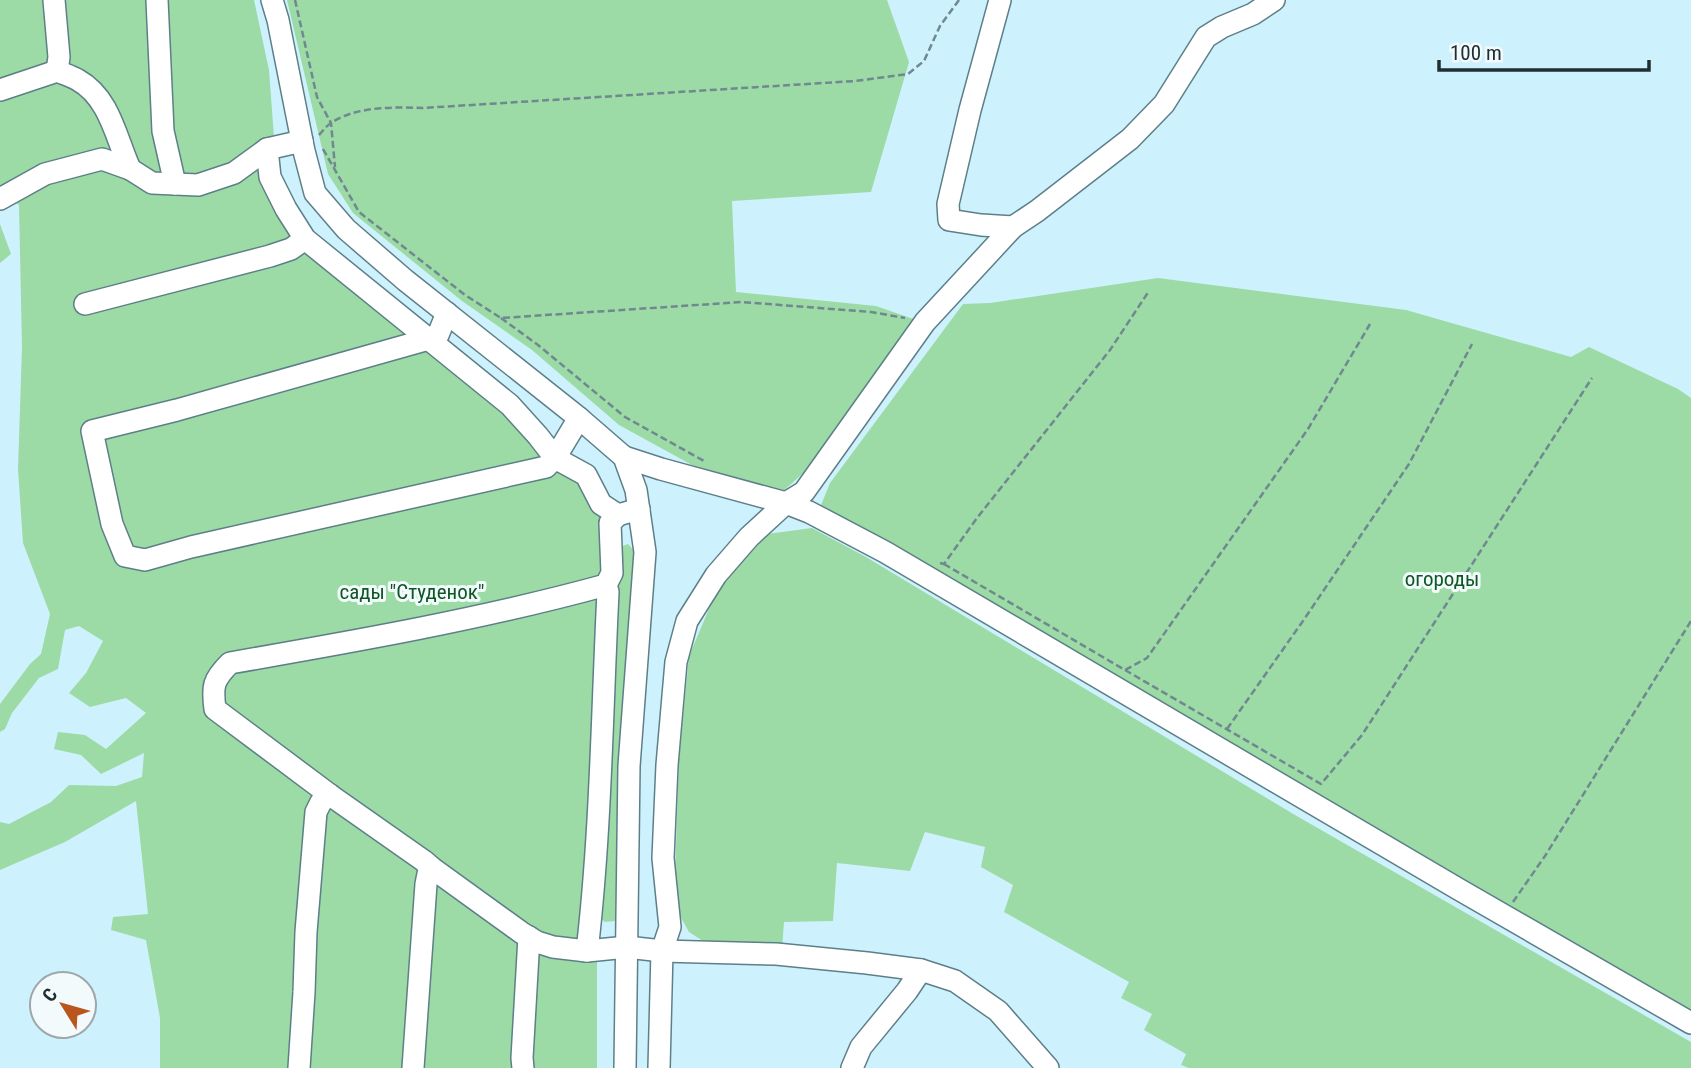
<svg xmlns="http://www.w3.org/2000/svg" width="1691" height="1068" font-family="'Roboto Condensed',sans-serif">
	<rect width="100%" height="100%" fill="#cef2fd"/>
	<g fill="#9cdba5">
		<polygon points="0,0 254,0 269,70 277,178 312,236 555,447 589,469 620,547 628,544 637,554 621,912 615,921 605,922 597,916 597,1068 160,1068 160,1018 146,940 111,930 113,917 148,914 136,801 65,842 0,870 0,822 9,824 51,802 69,785 116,786 142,777 144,753 101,774 81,755 54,749 58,732 85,735 106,749 146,713 126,698 90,707 69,693 86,673 103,641 79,626 65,630 58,669 39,678 12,713 5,729 0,732 0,704 30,664 41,654 50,614 23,543 18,469 22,347 19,205 0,189"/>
		<polygon points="287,0 887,0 909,62 871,192 732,201 736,292 876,306 919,321 820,458 781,493 692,465 619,425 532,350 462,301 353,213 328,174"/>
		<polygon points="0,224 11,254 0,263"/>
		<polygon points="1158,278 1406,310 1571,357 1589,347 1678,389 1691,398 1691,1013 1133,686 821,505 830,483 963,304 990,303"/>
		<polygon points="812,528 866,557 1295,815 1691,1042 1691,1068 1189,1068 1181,1065 1186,1054 1144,1030 1152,1014 1121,998 1129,982 1004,912 1013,885 981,867 985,847 925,832 910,871 837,863 833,921 784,922 782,949 709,945 689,932 674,905 679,759 689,656 717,590 767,534"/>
	</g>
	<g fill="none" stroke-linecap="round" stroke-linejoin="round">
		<defs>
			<g id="minor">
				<polyline points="54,0 59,57 57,71"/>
				<polyline points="157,0 163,131 175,184"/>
				<polyline points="272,0 278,20 304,151 315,193 346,229 405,280 579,418 624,457 636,490 645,552 629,766 625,1068"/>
				<polyline points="1000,0 970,110 948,204 949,220 981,225 1013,227"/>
				<path d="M0,90L57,71C64,74 71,76 78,80C110,98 116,138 130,169"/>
				<polyline points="267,149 270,177 286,209 305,239 510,405 538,436 555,458 579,418"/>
				<polyline points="0,199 45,174 102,159 130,169 152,183 198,185 234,173 267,149 302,141"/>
				<polyline points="85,304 270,256 291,249 305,239"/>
				<polyline points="447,313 438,335 429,339 177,410 92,431 112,524 125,556 145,560 191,547 546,467 555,458 586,475 601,504 618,515"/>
				<polyline points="624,457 661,469 786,503 809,512 885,552 1460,890 1691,1023"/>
				<path d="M639,509L618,515L610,523L612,573L606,585C482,619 356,641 230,663C213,680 212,686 215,709L330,795L424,861L432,868L522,933L537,942L553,947L587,951L627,947L662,951L776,954L867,963L921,970L955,981L998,1011L1048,1068"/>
				<path d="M587,951C601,832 602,711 608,592L606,585"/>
				<polyline points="299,1068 304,992 306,932 316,812 321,802 330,795"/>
				<polyline points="413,1068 426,884 428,874 432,868"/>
				<polyline points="523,1068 522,1058 529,937"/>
				<polyline points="659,1068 662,951 670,927 663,858 667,765 676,662 687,621 716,575 749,537 786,503 804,492 925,322 1013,227 1037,211 1130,139 1164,104 1206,37 1222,27 1253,14 1274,0"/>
				<polyline points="852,1068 861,1047 907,991 921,970"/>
			</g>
		</defs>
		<use href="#minor" stroke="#5d7f88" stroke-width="24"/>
		<g stroke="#70888f" stroke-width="2.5" stroke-dasharray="7 3.5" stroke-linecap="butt">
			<polyline points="295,0 317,97 331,123 335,167"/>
			<path d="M319,135C323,131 326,126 331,123C356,106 394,107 423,108L855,81L908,74L924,61L940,26L959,0"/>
			<polyline points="323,149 359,212 465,295 501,318 742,302 871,312 905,318"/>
			<polyline points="501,318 538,345 625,417 704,461"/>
			<polyline points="940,563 944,564 977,518 1110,350 1149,291"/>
			<polyline points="944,564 1125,670 1147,658 1308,429 1370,324"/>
			<polyline points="1125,670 1321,784 1362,735 1592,378"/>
			<polyline points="1227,729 1305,618 1409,464 1472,344"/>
			<polyline points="1513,902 1545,856 1691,621"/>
		</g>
		<use href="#minor" stroke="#fff" stroke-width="21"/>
	</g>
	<g text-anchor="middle" stroke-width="6" stroke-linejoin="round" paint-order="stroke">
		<g font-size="21" fill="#0e5724" stroke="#f2fafc">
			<text x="1442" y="586">огороды</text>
			<text x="412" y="599">сады "Студенок"</text>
		</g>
	</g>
	<g transform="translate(63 1005) rotate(307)"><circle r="33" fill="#f2fafc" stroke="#9ea8ab" stroke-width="2"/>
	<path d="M0-5L12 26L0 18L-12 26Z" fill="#b9561e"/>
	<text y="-10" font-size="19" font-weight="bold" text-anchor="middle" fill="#202e32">С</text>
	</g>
	<path d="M1439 60v10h210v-10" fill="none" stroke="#202e32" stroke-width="3.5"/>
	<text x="1450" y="60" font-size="21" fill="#202e32" stroke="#f2fafc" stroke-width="5" paint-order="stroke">100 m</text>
</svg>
